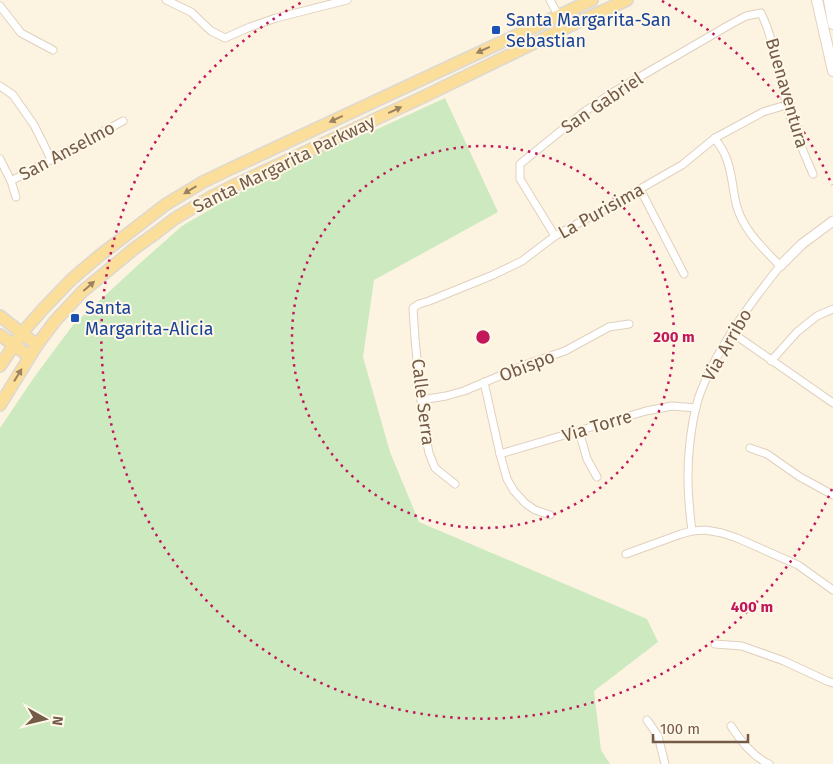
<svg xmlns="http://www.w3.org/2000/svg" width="833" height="764" font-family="'Fira Sans',sans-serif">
	<rect width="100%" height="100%" fill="#fcf4e1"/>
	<polygon fill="#cde9c0" points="445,98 498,212 374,280 363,357 390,452 419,522 647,619 658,642 594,691 601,750 610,764 0,764 0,428 35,376 73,325 138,265 182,226 250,186 335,144 373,131"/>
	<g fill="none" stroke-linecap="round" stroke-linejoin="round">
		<defs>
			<g id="minor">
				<polyline points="166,0 191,12 211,31 225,38 250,27 276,18 347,0"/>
				<polyline points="550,0 565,28"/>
				<polyline points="0,6 21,33 53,50"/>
				<polyline points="0,86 13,95 34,125 51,159"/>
				<polyline points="0,159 11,181 16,197"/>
				<polyline points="11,181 123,121"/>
				<polyline points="640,189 684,274"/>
				<path d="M555,236L520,179V164L584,112L612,93L731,24L746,16L761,13C775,42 778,74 787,105C793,129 803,151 813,174"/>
				<polyline points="731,332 833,403"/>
				<polyline points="771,361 797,332 817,316 833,309"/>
				<polyline points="484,382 500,454 507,479 514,491 525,503 535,510 550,515"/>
				<polyline points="421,400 446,396 464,391 530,363 565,351 609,327 629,324"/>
				<polyline points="579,431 587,459 597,477"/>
				<polyline points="750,448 767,454 800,477 833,495"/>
				<polyline points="500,454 646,411 672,406 696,408"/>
				<polyline points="455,484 435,468 429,453 426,438 421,400 415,339 413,308 419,304 429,301 493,275 522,261 555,236 640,189 682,165 715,138 763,112 786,105"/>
				<path d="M692,531C687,492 686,460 693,421C695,411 697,401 701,391C719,345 749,305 780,266C763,248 744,231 737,207C732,190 733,172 725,155C723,149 718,144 715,138"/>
				<polyline points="626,554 681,534 692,531 705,530 722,533 737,538 798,565 833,590"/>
				<polyline points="715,644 742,646 784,661 827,681 833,683"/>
				<polyline points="647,720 658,736 665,764"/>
				<path d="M731,726C741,741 752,756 769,764"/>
			</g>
			<polyline id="tertiary" points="780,266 802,244 833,221"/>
			<g id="secondary">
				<polyline points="817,0 833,71"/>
				<polyline points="829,0 833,24"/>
			</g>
			<g id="primary">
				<polyline points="0,316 37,345"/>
				<polyline points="0,335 29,356"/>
				<polyline points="0,366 22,333 43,309 72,279 99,256 165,205 203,182 230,169 592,0"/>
				<polyline points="0,405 37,345 55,321 83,291 135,248 156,233 174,219 211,197 237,184 423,97 565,28 627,0"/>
			</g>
		</defs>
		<use href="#minor" stroke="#e0d0bd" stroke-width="9"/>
		<use href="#tertiary" stroke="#e0d0bd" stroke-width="11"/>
		<use href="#secondary" stroke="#e5d2bb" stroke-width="12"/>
		<use href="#primary" stroke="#ddd8d3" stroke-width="14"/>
		<use href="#minor" stroke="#fff" stroke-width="7"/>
		<use href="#tertiary" stroke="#fff" stroke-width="9"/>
		<use href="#secondary" stroke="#fff" stroke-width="10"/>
		<use href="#primary" stroke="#fbde99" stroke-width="11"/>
	</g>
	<defs><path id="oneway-solid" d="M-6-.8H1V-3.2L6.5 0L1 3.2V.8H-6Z" transform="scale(1.25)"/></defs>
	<g fill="#9c8260">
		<use href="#oneway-solid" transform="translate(483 50) rotate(155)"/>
		<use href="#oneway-solid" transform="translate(395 110) rotate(-25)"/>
		<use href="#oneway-solid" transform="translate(336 119) rotate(155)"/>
		<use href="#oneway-solid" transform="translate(190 190) rotate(149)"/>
		<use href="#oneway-solid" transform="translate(89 286) rotate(-41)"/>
		<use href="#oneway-solid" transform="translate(18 375) rotate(-58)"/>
	</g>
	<g fill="none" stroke="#c2185b" stroke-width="2.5" stroke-dasharray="2.5 5">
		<circle cx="483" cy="337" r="191"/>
		<path d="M832 489A381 381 0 1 1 304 1M662 1A381 381 0 0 1 832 185"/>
	</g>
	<g fill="#1a4fb4" stroke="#fff7e7" stroke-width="2">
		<rect x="491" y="25" width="10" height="10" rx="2.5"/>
		<rect x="70" y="313" width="10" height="10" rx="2.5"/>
	</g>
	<g text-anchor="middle" stroke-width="4" stroke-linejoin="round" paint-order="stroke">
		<g font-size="18" fill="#164399" stroke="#fff7e7" text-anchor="start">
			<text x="506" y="26">Santa Margarita-San<tspan x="506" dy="21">Sebastian</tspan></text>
			<text x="85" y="314">Santa<tspan x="85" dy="21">Margarita-Alicia</tspan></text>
		</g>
		<g font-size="18" fill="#735b48" stroke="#fff7e7">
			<text transform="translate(787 93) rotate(74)" y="6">Buenaventura</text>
			<text transform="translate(602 103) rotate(-34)" y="6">San Gabriel</text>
			<text transform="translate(67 151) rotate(-28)" y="6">San Anselmo</text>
			<text transform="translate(284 164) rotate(-26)" y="6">Santa Margarita Parkway</text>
			<text transform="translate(601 211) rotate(-29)" y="6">La Purisima</text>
			<text transform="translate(727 345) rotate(-60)" y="6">Via Arribo</text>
			<text transform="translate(527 366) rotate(-21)" y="6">Obispo</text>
			<text transform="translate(423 402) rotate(83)" y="6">Calle Serra</text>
			<text transform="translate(597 426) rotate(-17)" y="6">Via Torre</text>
		</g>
	</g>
	<circle cx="483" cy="337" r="8" fill="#c2185b" stroke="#fff7e7" stroke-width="2.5"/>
	<g font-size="15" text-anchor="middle" font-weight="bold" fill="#c2185b" stroke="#fff7e7" stroke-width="4" stroke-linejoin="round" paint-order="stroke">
		<text x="674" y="342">200 m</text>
		<text x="752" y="612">400 m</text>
	</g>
	<g transform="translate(45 719) rotate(98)" stroke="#fff7e7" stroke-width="4" paint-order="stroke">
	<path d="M0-4L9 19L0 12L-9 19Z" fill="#735b48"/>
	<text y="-8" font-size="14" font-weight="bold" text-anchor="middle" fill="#735b48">N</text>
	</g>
	<path d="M653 734v8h95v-8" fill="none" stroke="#735b48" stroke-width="2.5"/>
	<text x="660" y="734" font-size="15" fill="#735b48" stroke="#fff7e7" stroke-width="4" paint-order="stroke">100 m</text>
</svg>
